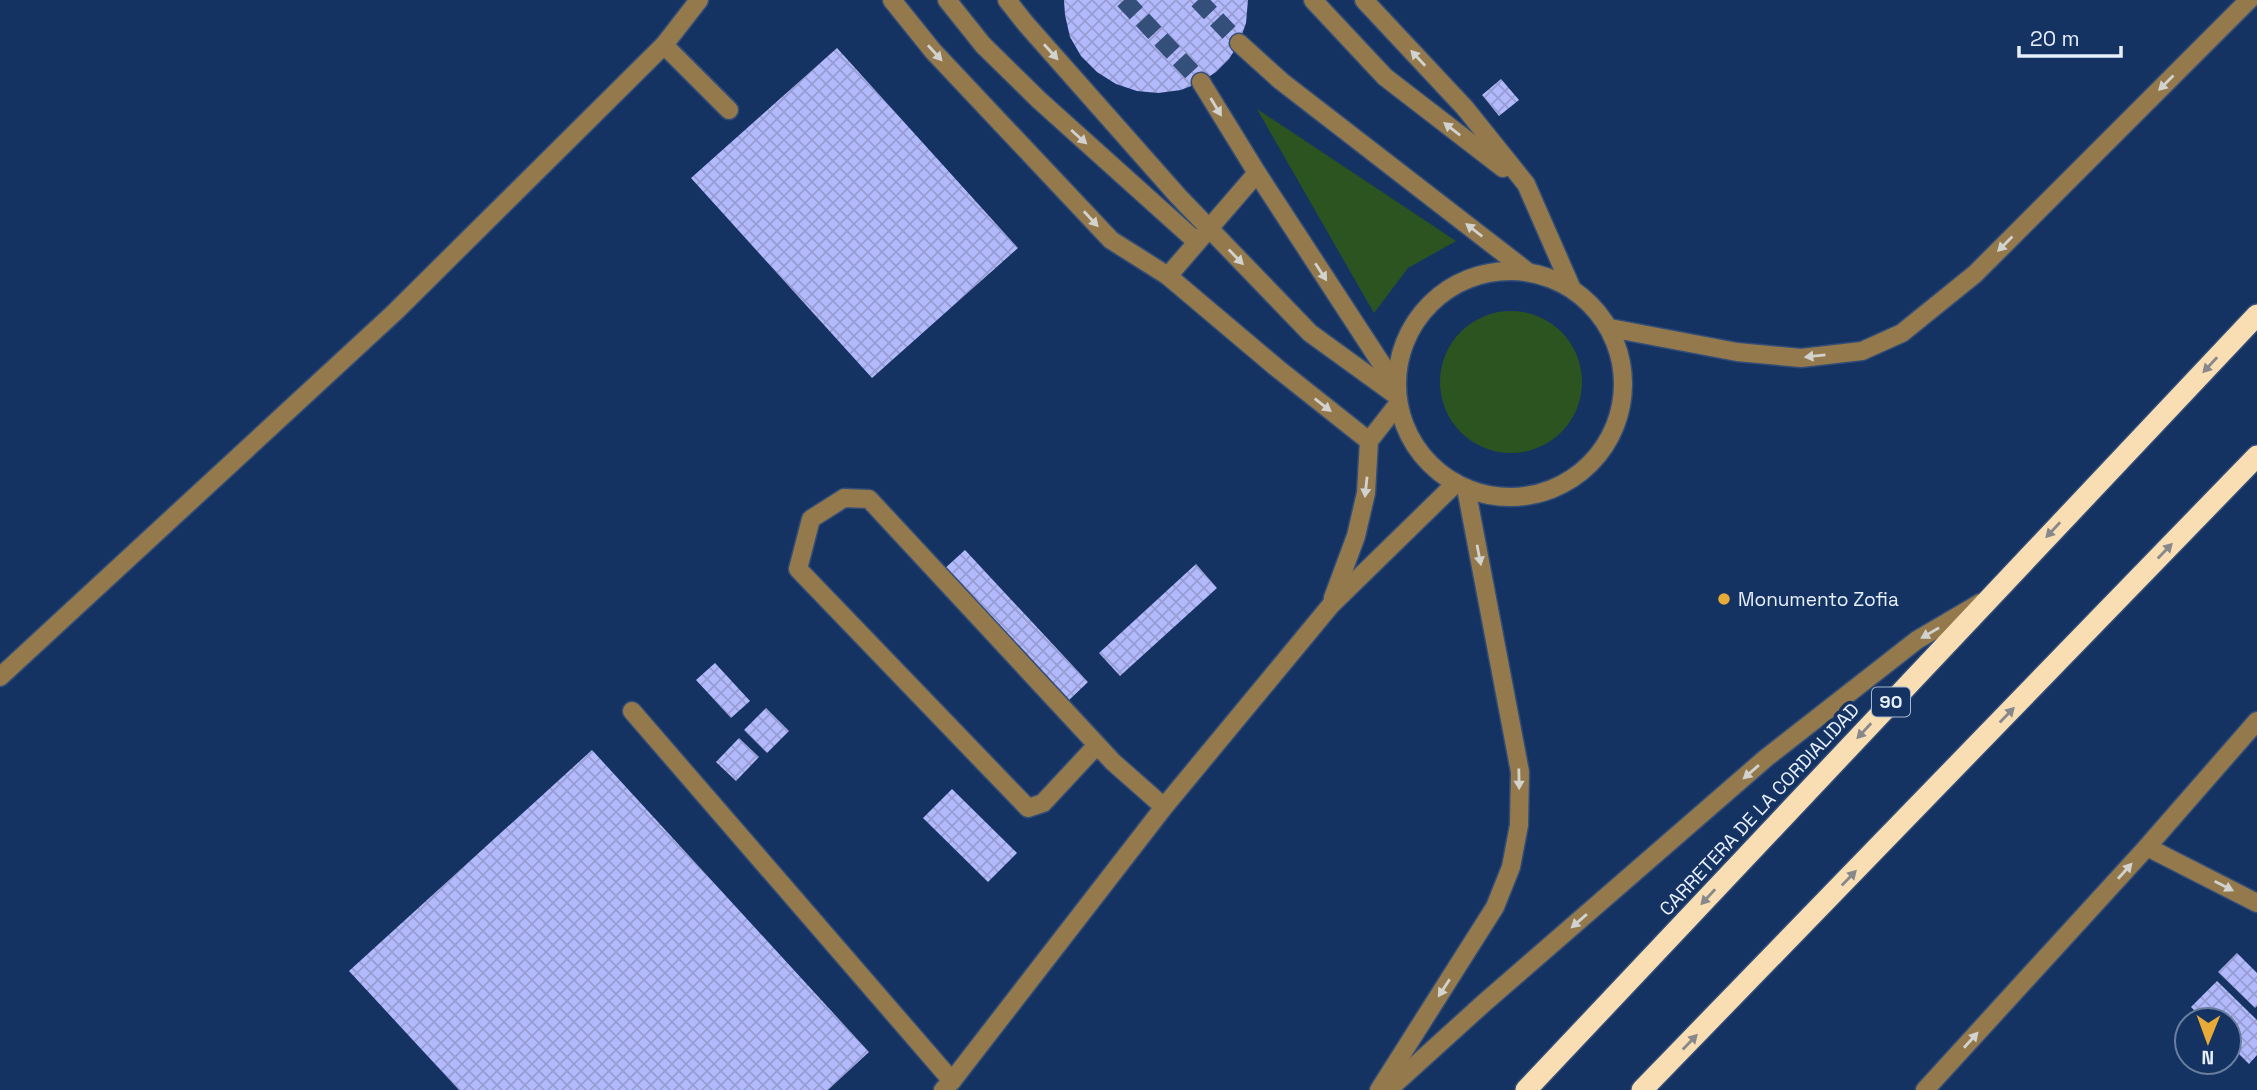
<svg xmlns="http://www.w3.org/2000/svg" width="2257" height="1090" font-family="'Space Grotesk',sans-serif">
	<defs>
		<pattern id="building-cross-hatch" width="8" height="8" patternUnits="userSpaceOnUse" patternTransform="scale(1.75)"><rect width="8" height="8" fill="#b2b9fd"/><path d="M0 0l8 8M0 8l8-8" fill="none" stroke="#979dd0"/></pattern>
	</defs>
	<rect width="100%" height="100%" fill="#153362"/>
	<g fill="#2c5420">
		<polygon points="1257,109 1456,241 1408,268 1374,313"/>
		<circle cx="1511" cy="382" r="71"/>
	</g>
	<g fill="url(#building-cross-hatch)">
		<polygon points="1064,0 1248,0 1246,23 1239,43 1229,59 1216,72 1201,82 1181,90 1158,93 1137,91 1116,84 1097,72 1081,56 1070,37 1065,15"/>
		<polygon points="837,48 1018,248 872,378 691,178"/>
		<polygon points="1501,79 1519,100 1499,116 1482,95"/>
		<polygon points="965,550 1088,682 1067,702 943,570"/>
		<polygon points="1196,564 1217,588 1120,676 1099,653"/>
		<polygon points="715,663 750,701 731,718 696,680"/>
		<polygon points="766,708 789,731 767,753 744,730"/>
		<polygon points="739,738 759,757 736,781 716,762"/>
		<polygon points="592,750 869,1052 828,1090 459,1090 349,971"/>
		<polygon points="952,789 1017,853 988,882 923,818"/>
		<polygon points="2237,953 2257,973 2257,1006 2255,1008 2218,972"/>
		<polygon points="2217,981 2257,1020 2257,1055 2249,1064 2229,1044 2229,1020 2204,1020 2191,1007"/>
	</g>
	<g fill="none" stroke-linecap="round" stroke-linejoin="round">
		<g stroke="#344f79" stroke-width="18" stroke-dasharray="18 9" stroke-linecap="butt">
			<polyline points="1124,0 1201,82"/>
			<polyline points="1198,0 1239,43"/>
		</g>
		<defs>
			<g id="minor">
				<polyline points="892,0 933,51 1111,240 1168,276 1277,368 1369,441"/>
				<polyline points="947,0 983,45 1039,100 1197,242"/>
				<polyline points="1007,0 1026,24 1178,196 1310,333 1397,396"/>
				<polyline points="1313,0 1385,77 1503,168"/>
				<polyline points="1364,0 1465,108 1526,184 1572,289"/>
				<polyline points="1239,43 1281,81 1528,272"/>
				<polyline points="664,45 729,110"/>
				<polyline points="1201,82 1257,173 1396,386"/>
				<circle cx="1510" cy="384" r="113"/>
				<polyline points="1168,276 1257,173"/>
				<polyline points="1610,328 1737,352 1801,358 1862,351 1902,333 1975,274 2249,0"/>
				<polyline points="1333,598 1356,536 1366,493 1369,441 1398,404"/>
				<polyline points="0,677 395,312 664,45 699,0"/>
				<polyline points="632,711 952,1081"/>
				<polyline points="1097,745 1043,803 1028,808 798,569 811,519 844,498 869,499 1113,762 1164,807"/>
				<polyline points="2147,847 2257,903"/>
				<polyline points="943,1090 952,1081 1164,807 1331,605 1456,483"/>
				<polyline points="1379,1090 1495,907 1511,867 1519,825 1520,772 1466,488"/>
				<polyline points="1388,1090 1484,1003 1766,758 1917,640 1980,603"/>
				<polyline points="1925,1090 2147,847 2257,721"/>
			</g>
			<g id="highway">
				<polyline points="1526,1090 2257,315"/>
				<polyline points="1642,1090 2257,456"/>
			</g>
		</defs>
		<use href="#minor" stroke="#324d77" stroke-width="21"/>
		<use href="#highway" stroke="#324d77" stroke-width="24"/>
		<use href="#minor" stroke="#94794c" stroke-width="18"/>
		<use href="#highway" stroke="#f9deb4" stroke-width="21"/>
	</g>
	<defs><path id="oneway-solid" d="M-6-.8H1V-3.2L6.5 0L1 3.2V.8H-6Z" transform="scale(1.75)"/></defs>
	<g fill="#d2d2cf">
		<use href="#oneway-solid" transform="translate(1051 52) rotate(48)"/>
		<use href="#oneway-solid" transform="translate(935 53) rotate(48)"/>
		<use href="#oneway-solid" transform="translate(1418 58) rotate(-133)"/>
		<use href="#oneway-solid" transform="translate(2166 83) rotate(135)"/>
		<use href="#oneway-solid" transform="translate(1216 107) rotate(59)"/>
		<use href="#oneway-solid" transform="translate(1452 129) rotate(-142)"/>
		<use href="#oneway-solid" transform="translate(1079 137) rotate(42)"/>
		<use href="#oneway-solid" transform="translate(1091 219) rotate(47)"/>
		<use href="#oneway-solid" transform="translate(1474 230) rotate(-142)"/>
		<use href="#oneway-solid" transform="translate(2005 244) rotate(135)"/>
		<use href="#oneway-solid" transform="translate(1236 257) rotate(46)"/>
		<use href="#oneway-solid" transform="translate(1321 272) rotate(57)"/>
		<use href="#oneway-solid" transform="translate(1815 356) rotate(174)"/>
		<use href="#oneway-solid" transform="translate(1323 405) rotate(38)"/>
		<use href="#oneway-solid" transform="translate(1366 487) rotate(96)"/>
		<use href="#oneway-solid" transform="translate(1479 555) rotate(79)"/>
		<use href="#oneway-solid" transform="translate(1930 633) rotate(150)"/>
		<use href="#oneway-solid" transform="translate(1751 772) rotate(139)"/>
		<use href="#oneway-solid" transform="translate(1519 779) rotate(89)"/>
		<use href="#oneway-solid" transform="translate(2125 871) rotate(-48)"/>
		<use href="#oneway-solid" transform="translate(2224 886) rotate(27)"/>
		<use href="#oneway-solid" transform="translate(1579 921) rotate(139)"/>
		<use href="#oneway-solid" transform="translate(1444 988) rotate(123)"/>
		<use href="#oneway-solid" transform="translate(1971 1040) rotate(-48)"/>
	</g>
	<g fill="#87888b">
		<use href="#oneway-solid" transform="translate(2210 365) rotate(133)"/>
		<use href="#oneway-solid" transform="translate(2053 530) rotate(133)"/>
		<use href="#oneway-solid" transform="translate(2165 551) rotate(-46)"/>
		<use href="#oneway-solid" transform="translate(2007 715) rotate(-46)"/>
		<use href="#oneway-solid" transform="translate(1864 731) rotate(133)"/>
		<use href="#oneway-solid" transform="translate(1849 878) rotate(-46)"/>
		<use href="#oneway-solid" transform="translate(1708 897) rotate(133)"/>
		<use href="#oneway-solid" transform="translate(1690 1042) rotate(-46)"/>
	</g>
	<circle fill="#e8ab37" stroke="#153362" stroke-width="2.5" cx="1724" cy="599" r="7"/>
	<g text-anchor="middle" stroke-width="7" stroke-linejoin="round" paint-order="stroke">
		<rect fill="#153362" stroke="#a8b7cd" stroke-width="2" x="1872" y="687.5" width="38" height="29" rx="5"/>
		<g font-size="18" font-weight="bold" fill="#e7effb">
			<text x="1891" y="708">90</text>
		</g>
		<g font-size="19" fill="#e7effb" stroke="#153362" text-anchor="start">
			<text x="1738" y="606">Monumento Zofia</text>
		</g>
		<g font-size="19" fill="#e7effb" stroke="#153362">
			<text transform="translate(1759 809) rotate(-47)" y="7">CARRETERA DE LA CORDIALIDAD</text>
		</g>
	</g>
	<g transform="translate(2208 1041) rotate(181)"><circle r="33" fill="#153362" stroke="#697e9f" stroke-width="2"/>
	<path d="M0-5L12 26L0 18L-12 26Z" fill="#e8ab37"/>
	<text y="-10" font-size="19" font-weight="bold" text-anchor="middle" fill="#e7effb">N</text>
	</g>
	<path d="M2019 46v10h102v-10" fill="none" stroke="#e7effb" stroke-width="3.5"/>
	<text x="2030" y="46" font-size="21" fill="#e7effb" stroke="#153362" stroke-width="5" paint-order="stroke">20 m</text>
</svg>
